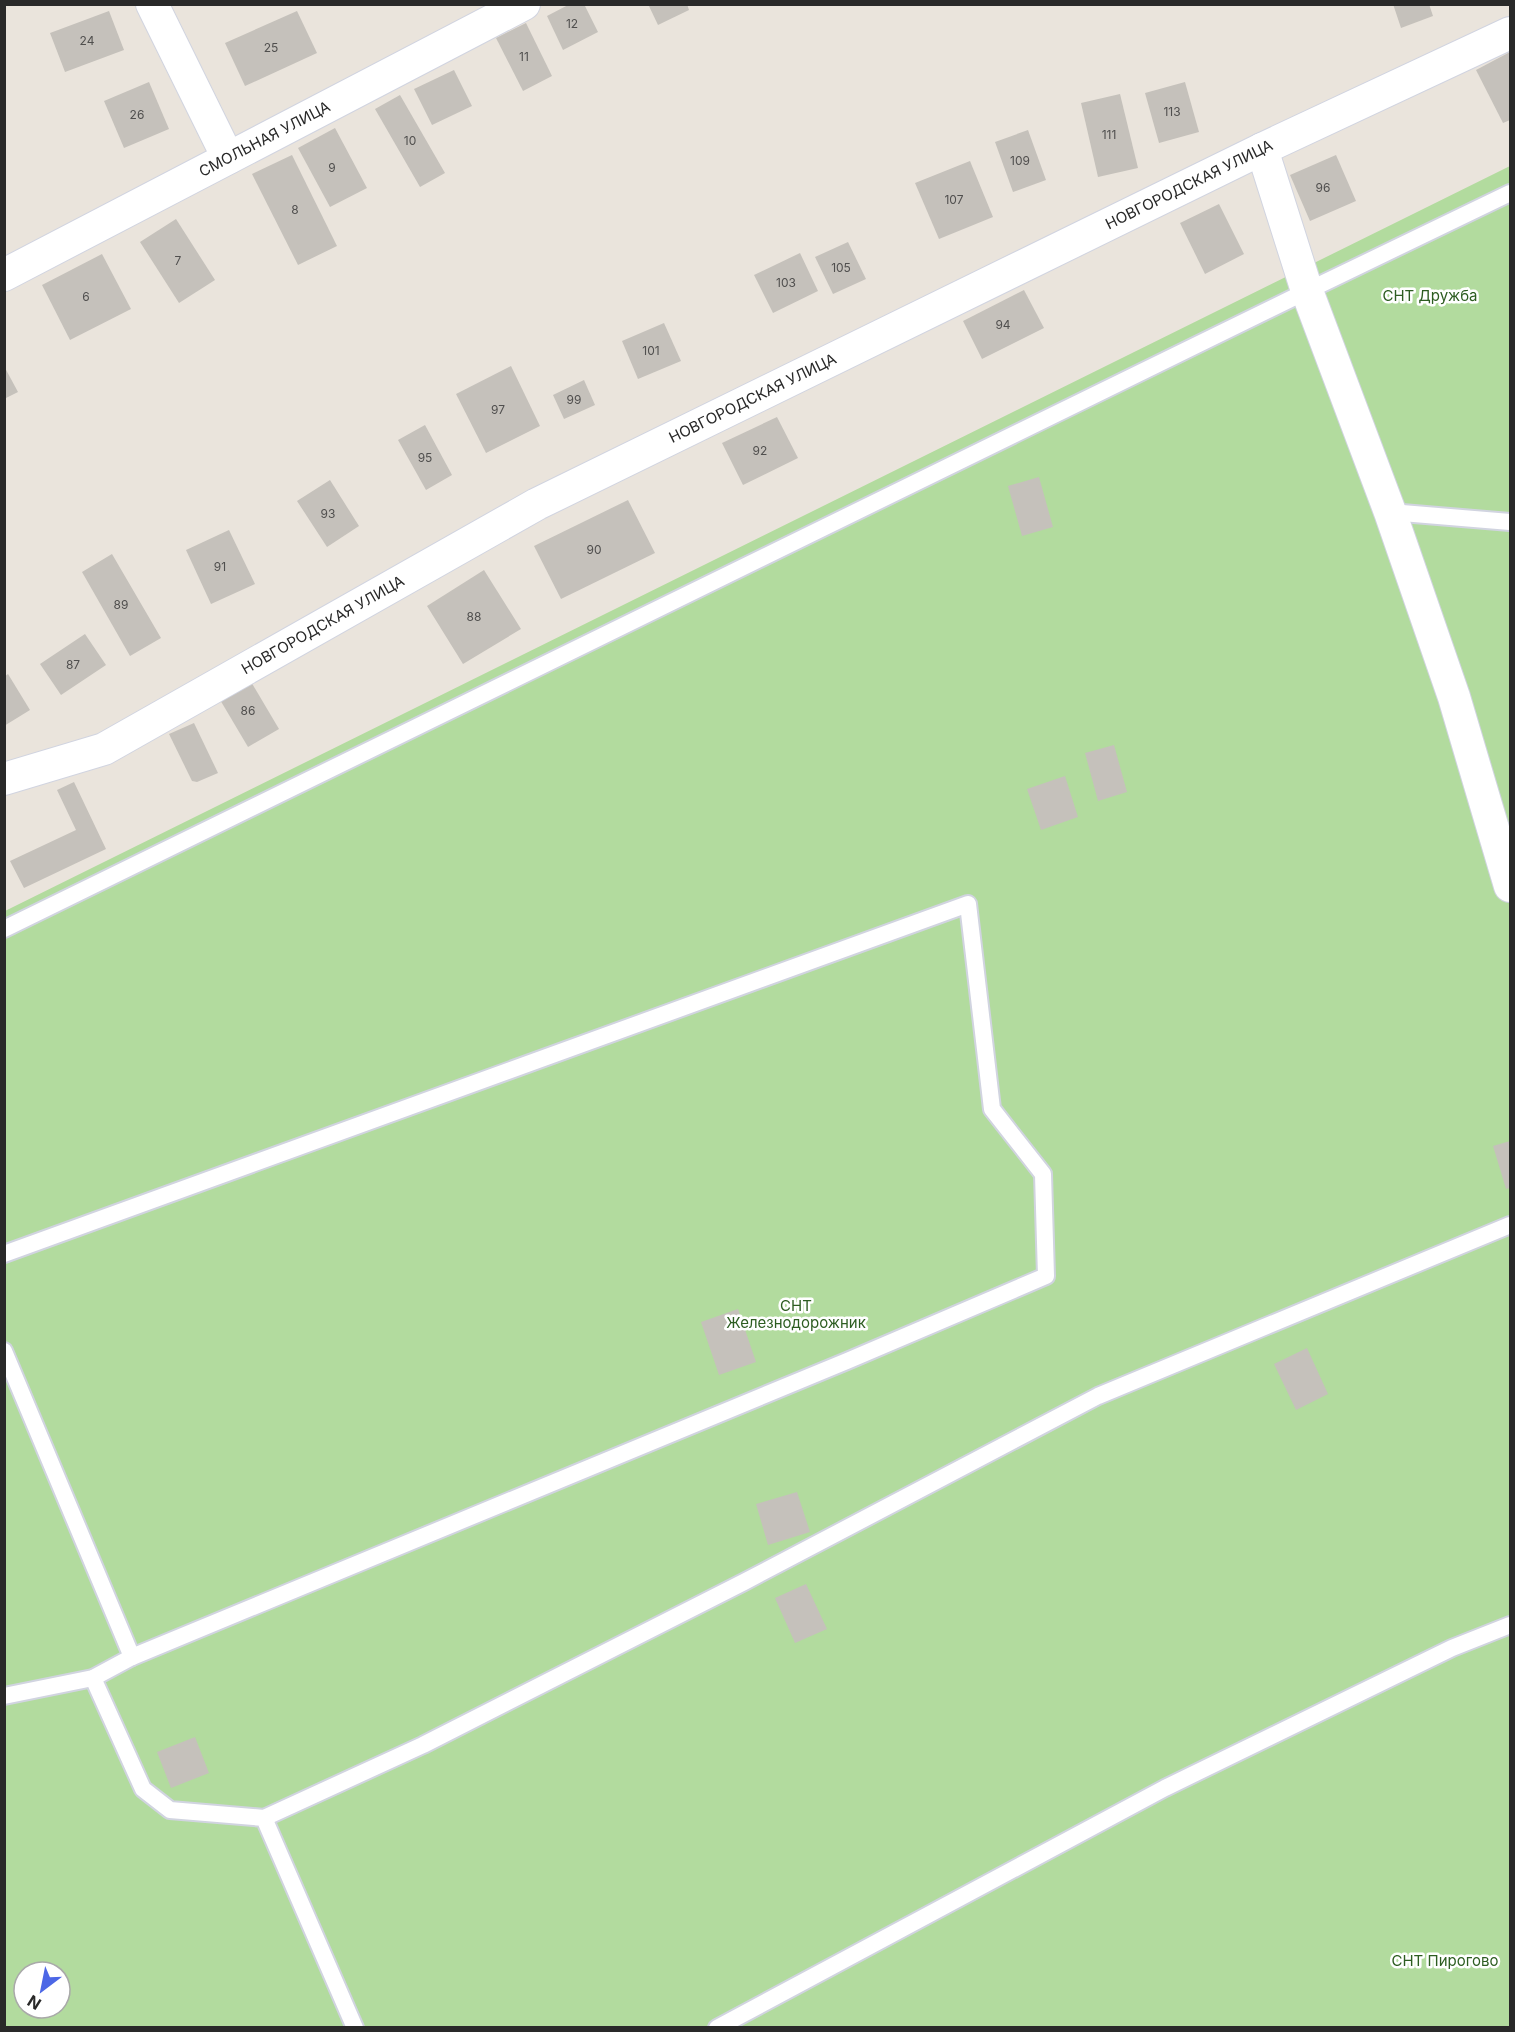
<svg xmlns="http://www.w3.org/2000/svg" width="1515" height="2032" font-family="Inter,sans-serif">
	<rect width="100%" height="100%" fill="#eae4dc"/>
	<path fill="#b2db9e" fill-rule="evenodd" d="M1510,166V2027L5,2028V911ZM24,1972H60V2008H24Z"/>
	<g fill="#c5c1bb">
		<polygon points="570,4 584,4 598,32 563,50 547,16"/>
		<polygon points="648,4 687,4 689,10 658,25"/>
		<polygon points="1393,4 1429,4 1433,16 1401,28"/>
		<polygon points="109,11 124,50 65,72 50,33"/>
		<polygon points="297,11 317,53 245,86 225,43"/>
		<polygon points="526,23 552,76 523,91 496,38"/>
		<polygon points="1510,52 1510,120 1503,123 1476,70"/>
		<polygon points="454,70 472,106 432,125 414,89"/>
		<polygon points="149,82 169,129 124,148 104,101"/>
		<polygon points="1185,82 1199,132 1159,143 1145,93"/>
		<polygon points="1120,94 1138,168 1098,177 1081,103"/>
		<polygon points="400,95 445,173 420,187 375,109"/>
		<polygon points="335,128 367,188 330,207 298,148"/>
		<polygon points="1028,130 1046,180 1013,192 995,142"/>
		<polygon points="292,155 337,246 298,265 252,174"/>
		<polygon points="1336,155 1356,201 1310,221 1290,175"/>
		<polygon points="970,161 993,217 939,239 915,183"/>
		<polygon points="1219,204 1244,254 1205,274 1180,223"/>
		<polygon points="176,219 215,280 179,303 140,242"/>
		<polygon points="848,242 866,279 833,294 815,257"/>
		<polygon points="800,253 818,291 773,313 754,275"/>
		<polygon points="102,254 131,309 70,340 42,285"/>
		<polygon points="1024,290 1044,328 982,359 963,321"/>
		<polygon points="664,323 681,361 638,379 622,341"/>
		<polygon points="4,366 18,392 4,399"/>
		<polygon points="511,366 540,426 486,453 456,394"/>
		<polygon points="584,380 595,405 564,419 553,395"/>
		<polygon points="777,417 798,458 743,485 722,443"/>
		<polygon points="425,425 452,475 426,490 398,440"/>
		<polygon points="1039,477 1053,527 1022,536 1008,486"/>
		<polygon points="330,480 359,526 327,547 297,501"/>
		<polygon points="628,500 655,553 561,599 534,546"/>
		<polygon points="229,530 255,584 211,604 186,550"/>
		<polygon points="112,554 161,638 130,656 82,572"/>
		<polygon points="484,570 521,629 463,664 427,606"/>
		<polygon points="85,634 106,665 61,695 40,664"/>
		<polygon points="8,674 30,710 4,726 4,677"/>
		<polygon points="247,675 279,729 248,747 216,693"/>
		<polygon points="194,723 218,773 197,782 192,781 169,734"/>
		<polygon points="1114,745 1127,792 1098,801 1085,753"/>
		<polygon points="1065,776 1078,817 1041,830 1027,789"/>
		<polygon points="74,782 106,849 24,888 10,861 76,830 57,790"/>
		<polygon points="1510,1141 1510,1188 1506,1189 1493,1146"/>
		<polygon points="738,1309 756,1362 719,1375 701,1322"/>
		<polygon points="1307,1348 1328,1394 1296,1410 1274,1364"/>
		<polygon points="797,1492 810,1532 768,1545 756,1504"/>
		<polygon points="806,1584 827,1629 795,1643 775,1598"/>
		<polygon points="195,1737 209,1773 171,1788 157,1752"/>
	</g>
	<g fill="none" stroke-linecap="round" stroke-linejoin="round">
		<defs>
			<g id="service">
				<polyline points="1390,512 1510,522"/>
				<polyline points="4,929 1307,291 1510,193"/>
				<polyline points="4,1254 968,904 992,1109 1043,1174 1046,1276 847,1361 132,1657 93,1678 4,1696"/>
				<polyline points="4,1351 132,1657"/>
				<polyline points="93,1678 143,1789 170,1810 264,1818 355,2028"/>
				<polyline points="264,1818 423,1745 744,1582 1098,1396 1510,1225"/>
				<polyline points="717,2028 1165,1788 1452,1648 1510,1625"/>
			</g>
			<g id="minor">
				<polyline points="152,4 228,158"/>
				<polyline points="1262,149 1307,291 1390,512 1454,697 1510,886"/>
				<path id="s1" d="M4,275L524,4"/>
				<path id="s2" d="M4,779L104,749L537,504L1262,149L1510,33"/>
			</g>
		</defs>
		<use href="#service" stroke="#d1d4e0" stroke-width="20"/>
		<use href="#minor" stroke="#d1d4e0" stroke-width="34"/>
		<use href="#service" stroke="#fff" stroke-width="16"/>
		<use href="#minor" stroke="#fff" stroke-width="32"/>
	</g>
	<g text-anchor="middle" stroke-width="5" stroke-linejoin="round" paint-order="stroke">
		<g font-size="12" fill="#504f4e">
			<text x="572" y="28">12</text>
			<text x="87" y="45">24</text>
			<text x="271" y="52">25</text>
			<text x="524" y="61">11</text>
			<text x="1172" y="116">113</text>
			<text x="137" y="119">26</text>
			<text x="1109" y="139">111</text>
			<text x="410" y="145">10</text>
			<text x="1020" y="165">109</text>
			<text x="332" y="172">9</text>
			<text x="1323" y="192">96</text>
			<text x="954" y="204">107</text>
			<text x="295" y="214">8</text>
			<text x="178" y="265">7</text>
			<text x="841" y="272">105</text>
			<text x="786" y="287">103</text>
			<text x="86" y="301">6</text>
			<text x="1003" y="329">94</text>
			<text x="651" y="355">101</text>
			<text x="574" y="404">99</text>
			<text x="498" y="414">97</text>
			<text x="760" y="455">92</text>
			<text x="425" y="462">95</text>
			<text x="328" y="518">93</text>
			<text x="594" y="554">90</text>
			<text x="220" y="571">91</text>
			<text x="121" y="609">89</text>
			<text x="474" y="621">88</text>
			<text x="73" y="669">87</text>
			<text x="248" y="715">86</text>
		</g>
		<g font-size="15" fill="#292929" stroke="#fff">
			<text dy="5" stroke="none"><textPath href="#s1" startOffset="294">СМОЛЬНАЯ УЛИЦА</textPath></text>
			<text dy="5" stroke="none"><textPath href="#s2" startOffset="1328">НОВГОРОДСКАЯ УЛИЦА</textPath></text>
			<text dy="5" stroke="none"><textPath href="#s2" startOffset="842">НОВГОРОДСКАЯ УЛИЦА</textPath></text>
			<text dy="5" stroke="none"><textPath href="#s2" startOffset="356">НОВГОРОДСКАЯ УЛИЦА</textPath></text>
		</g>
		<g font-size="15" fill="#2d5d21" stroke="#fff">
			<text x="1430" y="301">СНТ Дружба</text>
			<text x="796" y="1311">СНТ<tspan x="796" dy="17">Железнодорожник</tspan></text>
			<text x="1445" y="1966">СНТ Пирогово</text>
		</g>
	</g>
	<rect width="1515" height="2032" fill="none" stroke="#292929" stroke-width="12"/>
	<g transform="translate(42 1990) rotate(212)"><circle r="28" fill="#ffffff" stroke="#a9a9a9" stroke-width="1.5"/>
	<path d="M0-4.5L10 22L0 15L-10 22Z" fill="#4c67e6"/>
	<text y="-9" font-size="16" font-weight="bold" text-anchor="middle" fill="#292929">N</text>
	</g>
</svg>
